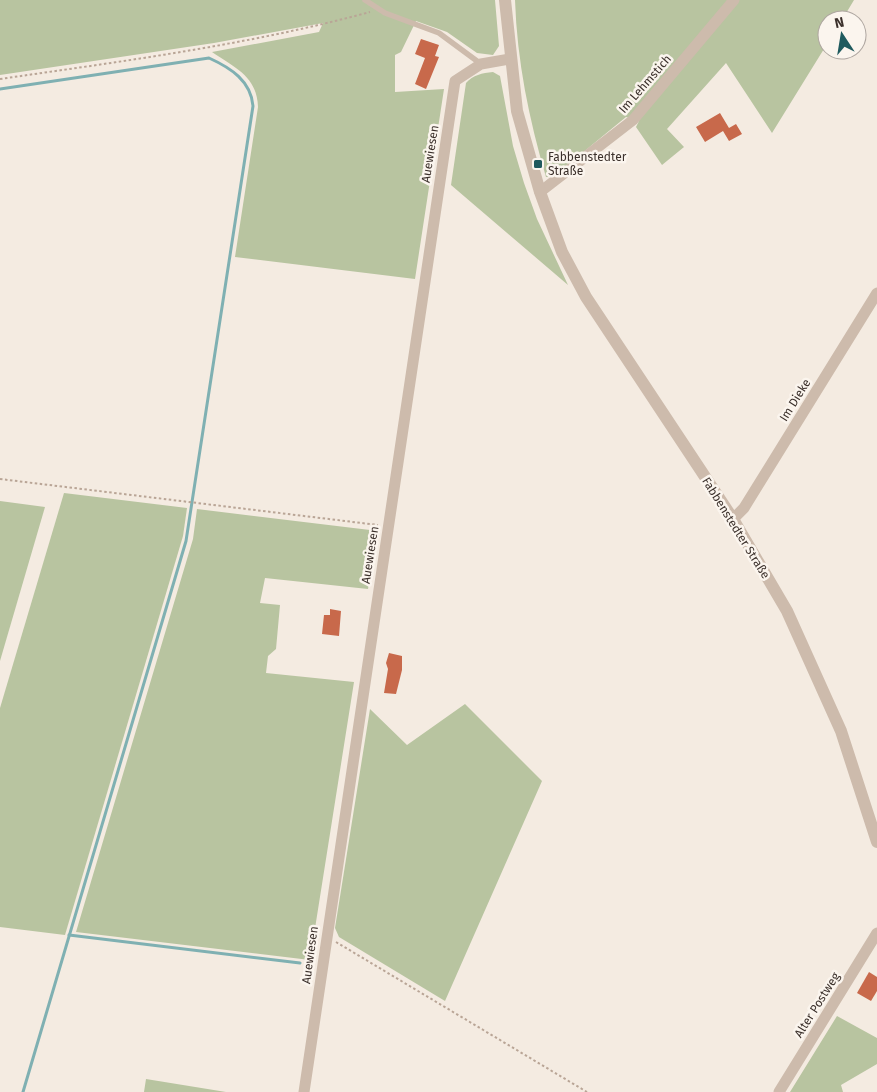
<svg xmlns="http://www.w3.org/2000/svg" width="877" height="1092" font-family="'Fira Sans',sans-serif">
	<rect width="100%" height="100%" fill="#f4ebe1"/>
	<g fill="#b8c4a0">
		<path d="M0,0H495L499,46L493,55L477,53L447,32L416,21L401,52L395,55V92L444,89L415,279L235,257L258,107C257,76 235,68 212,52L319,32L323,23L214,43L0,75Z"/>
		<path d="M515,0H854L842,20H827V44L772,133L726,63L667,129L684,147L662,165L636,127L639,121L626,117L553,177H546C529,119 517,61 515,0Z"/>
		<path d="M493,72L500,76L513,146L524,183L537,219L568,285L451,185L466,83C473,75 482,73 493,72Z"/>
		<polygon points="64,493 187,508 183,536 65,935 0,927 0,708"/>
		<polygon points="0,501 45,507 0,661"/>
		<polygon points="197,509 370,530 376,538 368,589 265,578 260,603 280,605 276,649 268,656 266,673 354,682 310,960 76,932 193,539"/>
		<polygon points="465,704 542,781 445,1001 339,937 335,928 370,709 407,745"/>
		<polygon points="837,1016 877,1038 877,1064 841,1085 843,1092 790,1092"/>
		<polygon points="146,1079 226,1092 144,1092"/>
	</g>
	<g fill="none" stroke-linecap="round" stroke-linejoin="round">
		<g stroke="#7fb0b2" stroke-width="3">
			<path d="M0,89L209,58C231,68 251,81 253,106L186,541L23,1092"/>
			<polyline points="69,935 300,963"/>
		</g>
	</g>
	<g fill="#c8694b">
		<polygon points="421,39 439,45 435,56 439,57 426,89 415,84 425,58 415,54"/>
		<polygon points="720,113 729,128 736,124 742,134 729,141 723,131 705,142 696,127"/>
		<polygon points="330,609 341,611 339,636 322,634 324,615 330,615"/>
		<polygon points="389,653 402,656 402,670 396,694 384,693 388,669 386,663"/>
		<polygon points="869,972 877,977 877,991 871,1001 857,993"/>
	</g>
	<g fill="none" stroke-linecap="round" stroke-linejoin="round">
		<g stroke="#b9a596" stroke-width="2" stroke-dasharray="2.5 2.5" stroke-linecap="butt">
			<path d="M0,79C124,61 248,45 370,12"/>
			<polyline points="0,479 378,525"/>
			<polyline points="336,942 587,1092"/>
		</g>
		<polyline stroke="#cdbbac" stroke-width="5.5" points="365,0 385,13 439,33 481,64"/>
		<g stroke="#cdbbac" stroke-width="11">
			<polyline points="540,192 633,120 734,0"/>
			<polyline points="733,519 744,508 877,293"/>
			<polyline points="304,1092 455,81 481,64 510,59"/>
			<polyline points="779,1092 877,933"/>
		</g>
		<polyline stroke="#cdbbac" stroke-width="12" points="505,0 517,111 540,192 562,252 586,297 733,519 787,611 841,731 877,842"/>
	</g>
	<rect fill="#1f5a5e" stroke="#fbf5ee" stroke-width="2" x="533" y="159" width="10" height="10" rx="2.5"/>
	<g text-anchor="middle" stroke-width="5" stroke-linejoin="round" paint-order="stroke">
		<g font-size="12" fill="#3b302b" stroke="#fbf5ee">
			<text transform="translate(645 84) rotate(-49)" y="4">Im Lehmstich</text>
			<text transform="translate(430 154) rotate(-81)" y="4">Auewiesen</text>
			<text transform="translate(795 400) rotate(-58)" y="4">Im Dieke</text>
			<text transform="translate(736 528) rotate(58)" y="4">Fabbenstedter Straße</text>
			<text transform="translate(370 555) rotate(-81)" y="4">Auewiesen</text>
			<text transform="translate(310 955) rotate(-82)" y="4">Auewiesen</text>
			<text transform="translate(817 1005) rotate(-58)" y="4">Alter Postweg</text>
		</g>
		<g font-size="12" fill="#3b302b" stroke="#fbf5ee" text-anchor="start">
			<text x="548" y="161">Fabbenstedter<tspan x="548" dy="14">Straße</tspan></text>
		</g>
	</g>
	<g transform="translate(842 35) rotate(348)"><circle r="24" fill="#fbf5ee" stroke="#aea6a0"/>
	<path d="M0-4L9 19L0 12L-9 19Z" fill="#1f5a5e"/>
	<text y="-8" font-size="14" font-weight="bold" text-anchor="middle" fill="#3b302b">N</text>
	</g>
</svg>
